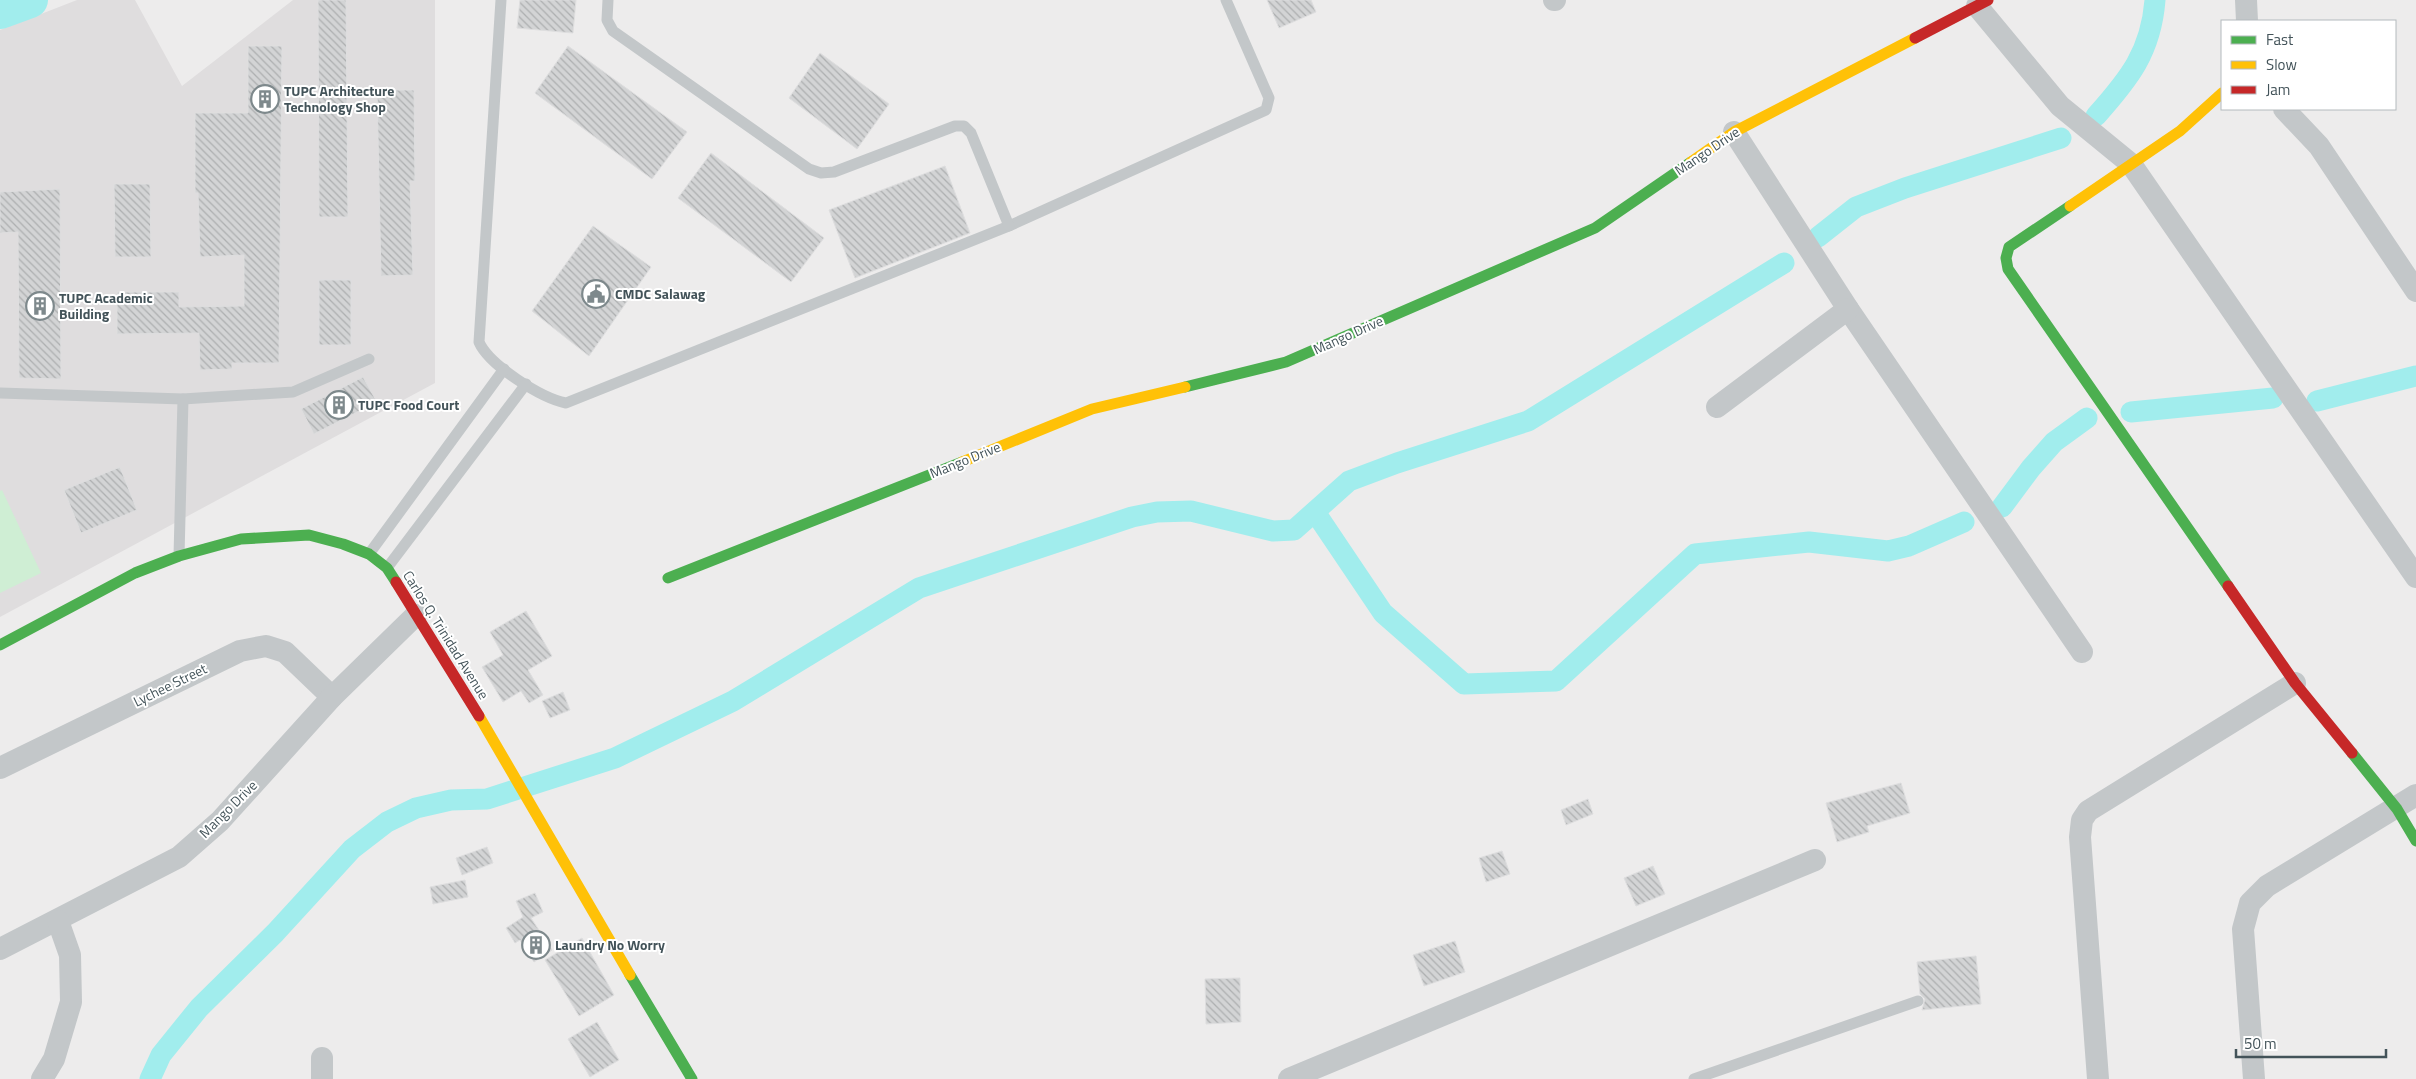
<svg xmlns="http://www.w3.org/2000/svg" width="2416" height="1079" font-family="'Titillium Web',sans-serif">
	<defs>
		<pattern id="building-back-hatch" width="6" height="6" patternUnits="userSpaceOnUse" patternTransform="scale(1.25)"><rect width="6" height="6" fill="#d3d4d5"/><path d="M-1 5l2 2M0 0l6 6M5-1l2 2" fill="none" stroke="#adafb0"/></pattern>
	</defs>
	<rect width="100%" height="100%" fill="#edecec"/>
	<polygon fill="#dfddde" points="77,0 135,0 182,86 293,0 435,0 435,383 0,617 0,30"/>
	<polygon fill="#cfeed4" points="2,490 41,573 0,593 0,491"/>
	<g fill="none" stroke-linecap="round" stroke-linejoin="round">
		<g stroke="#a1eded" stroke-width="21">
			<path d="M2096,116C2129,79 2151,52 2155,0"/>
			<polyline points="1818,237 1856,207 1905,188 2061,138"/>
			<polyline points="2317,401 2416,376"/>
			<polyline points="2131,412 2273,398"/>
			<polyline points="2002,507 2031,468 2054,442 2087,418"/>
			<polyline points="1315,512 1383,613 1464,684 1556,681 1695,554 1809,542 1888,551 1909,546 1964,522"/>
			<polyline points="150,1079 161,1055 199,1008 275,933 352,849 387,822 416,808 451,800 487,799 615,758 733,701 919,588 1132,517 1157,512 1191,511 1273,531 1294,530 1349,481 1397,463 1528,421 1784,263"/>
		</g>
		<polyline stroke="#a1eded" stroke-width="36" points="0,11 30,0"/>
	</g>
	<g fill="url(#building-back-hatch)" stroke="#dededf">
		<polygon points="318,0 346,0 348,217 319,217"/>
		<polygon points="520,0 576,0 573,33 517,28"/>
		<polygon points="1267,0 1311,0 1316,12 1279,28"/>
		<polygon points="248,46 282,46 279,363 232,363 232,369 200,370 199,333 117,334 117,292 179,292 179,307 244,306 244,255 200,257 198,193 195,193 195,113 248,113"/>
		<polygon points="568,46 687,132 652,179 535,93"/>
		<polygon points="820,53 889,104 857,149 789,98"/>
		<polygon points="377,90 414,90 415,181 410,181 413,275 381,276"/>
		<polygon points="711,153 824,238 791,282 678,198"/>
		<polygon points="945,166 970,233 855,278 829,210"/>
		<polygon points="114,184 150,184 151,257 115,257"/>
		<polygon points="60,189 61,379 19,378 18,232 0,233 0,192"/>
		<polygon points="593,226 651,267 589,356 532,311"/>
		<rect x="319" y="280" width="32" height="65"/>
		<polygon points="363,377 377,402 314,434 301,409"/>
		<polygon points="120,467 137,510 81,533 64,490"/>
		<polygon points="526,611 552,656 528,670 543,695 529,703 521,691 503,702 482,667 503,655 490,632"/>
		<polygon points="563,692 570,710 550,718 542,701"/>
		<polygon points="1901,783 1910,813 1867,826 1869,832 1837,842 1826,803"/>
		<polygon points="1588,799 1593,814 1566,825 1561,810"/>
		<polygon points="487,847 493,863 462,875 456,858"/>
		<polygon points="1502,851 1510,874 1486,882 1479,858"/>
		<polygon points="1653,866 1665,894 1636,906 1624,878"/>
		<polygon points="465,880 468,897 433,904 430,887"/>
		<polygon points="535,893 543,912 531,918 552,950 534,962 520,940 515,943 506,928 523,917 516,901"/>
		<polygon points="582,938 614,995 579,1016 545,960"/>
		<polygon points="1455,941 1465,972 1424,986 1413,955"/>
		<polygon points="1976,956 1981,1004 1922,1010 1925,999 1920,994 1917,962"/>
		<polygon points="1240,978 1241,1022 1206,1024 1205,979"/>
		<polygon points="597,1022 619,1060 590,1077 568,1039"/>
	</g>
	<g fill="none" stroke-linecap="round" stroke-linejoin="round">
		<g stroke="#c3c7c9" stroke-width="11">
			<path d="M501,0L479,342C489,365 541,398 566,403L1009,226L1266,110L1269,98L1226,0"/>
			<polyline points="608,0 607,20 613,31 809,169 821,173 834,172 955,126 964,126 971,133 1009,226"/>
			<polyline points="0,393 183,399 293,392 369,359"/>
			<polyline points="369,554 504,369"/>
			<polyline points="179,556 183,399"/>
			<polyline points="387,568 526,384"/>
			<polyline points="1694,1079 1918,1001"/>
		</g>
		<g stroke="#c3c7c9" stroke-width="22">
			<polyline points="1554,0 1555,0"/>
			<polyline points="2246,0 2247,21"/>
			<polyline points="1977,6 2060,106 2131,164 2416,577"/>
			<polyline points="2284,109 2319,146 2416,291"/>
			<polyline points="1734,132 1848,309 2082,652"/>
			<polyline points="1717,407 1848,309"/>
			<polyline points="0,768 240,651 266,646 285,652 332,697"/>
			<polyline points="0,949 179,857 220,821 332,697 416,615"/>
			<polyline points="322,1058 322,1079"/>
			<polyline points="42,1079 54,1059 71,1002 70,955 58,921"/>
			<polyline points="1289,1079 1815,860"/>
			<polyline points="2098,1079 2080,837 2082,820 2088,811 2295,683"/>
			<polyline points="2254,1079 2243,929 2250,903 2267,886 2416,795"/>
		</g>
		<g stroke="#4caf50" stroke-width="11">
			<polyline points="2070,206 2009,247 2006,258 2008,269 2228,586"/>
			<polyline points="1185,387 1286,362 1595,228 1691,162"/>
			<polyline points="668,578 962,462"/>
			<polyline points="0,645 135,573 179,556 241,539 309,535 343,544 369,554 387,568 396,582"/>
			<polyline points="2352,753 2397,809 2416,841"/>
			<polyline points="630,975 692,1079"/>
		</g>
		<g stroke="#ffc107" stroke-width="11">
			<polyline points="1691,162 1734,132 1915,38"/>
			<polyline points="2070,206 2180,131 2222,93"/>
			<polyline points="962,462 1092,409 1185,387"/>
			<polyline points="479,716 630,975"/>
		</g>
		<g stroke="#c62828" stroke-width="11">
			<polyline points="1915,38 1988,0"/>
			<polyline points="396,582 479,716"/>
			<polyline points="2228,586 2295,683 2352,753"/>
		</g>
	</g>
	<defs>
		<symbol id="building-ring" viewBox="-11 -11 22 22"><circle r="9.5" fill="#fff" stroke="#7e898c" stroke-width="1.5"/><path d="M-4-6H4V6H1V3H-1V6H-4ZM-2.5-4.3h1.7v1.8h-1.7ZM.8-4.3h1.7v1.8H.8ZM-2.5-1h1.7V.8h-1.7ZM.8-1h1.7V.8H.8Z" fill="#7e898c"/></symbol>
		<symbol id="civic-ring" viewBox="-11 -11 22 22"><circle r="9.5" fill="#fff" stroke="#7e898c" stroke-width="1.5"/><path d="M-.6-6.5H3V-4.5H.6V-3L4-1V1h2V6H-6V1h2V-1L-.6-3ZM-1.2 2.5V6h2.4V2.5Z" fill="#7e898c"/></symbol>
	</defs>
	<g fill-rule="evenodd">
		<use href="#building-ring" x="249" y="83" width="32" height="32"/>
		<use href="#civic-ring" x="580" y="278" width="32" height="32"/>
		<use href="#building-ring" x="24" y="290" width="32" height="32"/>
		<use href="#building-ring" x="323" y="389" width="32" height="32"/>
		<use href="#building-ring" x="520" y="929" width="32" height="32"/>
	</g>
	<g text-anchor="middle" stroke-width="4" stroke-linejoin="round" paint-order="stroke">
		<g font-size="14" font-weight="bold" fill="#435359" stroke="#fff" text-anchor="start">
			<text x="284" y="96">TUPC Architecture<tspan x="284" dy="16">Technology Shop</tspan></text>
			<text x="615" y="299">CMDC Salawag</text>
			<text x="59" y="303">TUPC Academic<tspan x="59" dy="16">Building</tspan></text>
			<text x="358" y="410">TUPC Food Court</text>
			<text x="555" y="950">Laundry No Worry</text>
		</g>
		<g font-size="14" fill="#435359" stroke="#fff">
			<text transform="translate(1707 151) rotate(-34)" y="5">Mango Drive</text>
			<text transform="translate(1348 335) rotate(-24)" y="5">Mango Drive</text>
			<text transform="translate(965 460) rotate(-22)" y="5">Mango Drive</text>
			<text transform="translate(446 635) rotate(58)" y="5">Carlos Q. Trinidad Avenue</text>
			<text transform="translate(170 685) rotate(-26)" y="5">Lychee Street</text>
			<text transform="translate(228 809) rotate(-45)" y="5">Mango Drive</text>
		</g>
	</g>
	<rect x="2221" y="20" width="175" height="90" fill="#ffffff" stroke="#b4babd"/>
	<rect x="2231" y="36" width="25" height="8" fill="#4caf50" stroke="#b4babd"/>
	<text x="2266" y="45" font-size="15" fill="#435359">Fast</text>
	<rect x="2231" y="61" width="25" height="8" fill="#ffc107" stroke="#b4babd"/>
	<text x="2266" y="70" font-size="15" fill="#435359">Slow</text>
	<rect x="2231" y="86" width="25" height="8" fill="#c62828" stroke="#b4babd"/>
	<text x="2266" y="95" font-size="15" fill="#435359">Jam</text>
	<path d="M2236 1049v8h150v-8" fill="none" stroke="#435359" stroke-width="2.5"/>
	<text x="2244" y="1049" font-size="15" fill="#435359" stroke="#ffffff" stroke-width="4" paint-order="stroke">50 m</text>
</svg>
